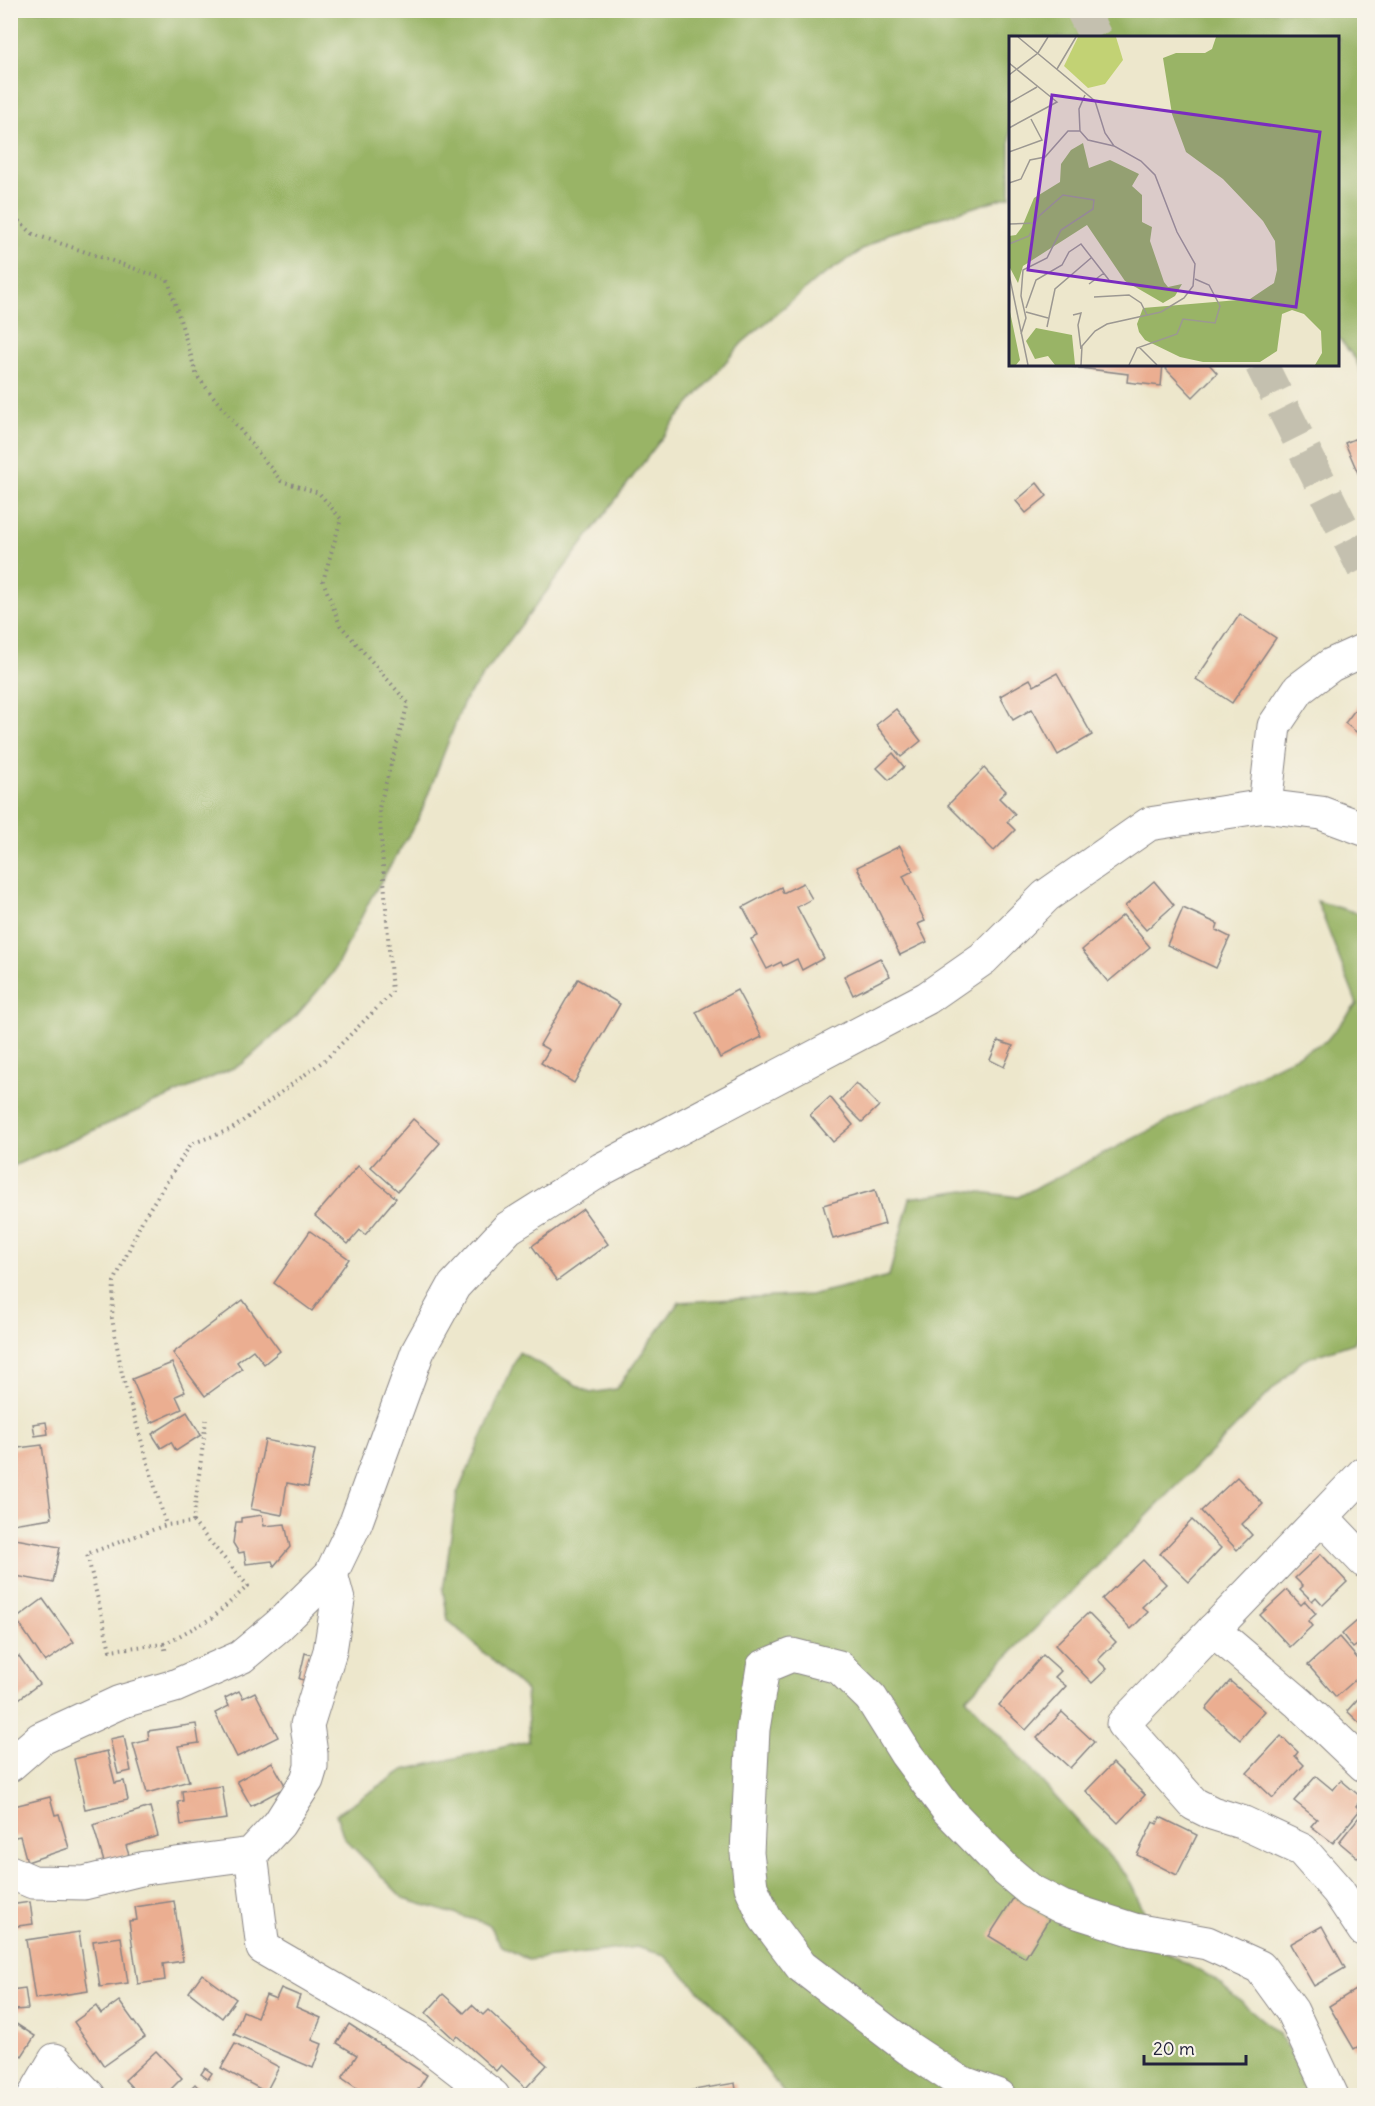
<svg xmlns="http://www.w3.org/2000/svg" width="1375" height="2106" font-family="Delius,sans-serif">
	<rect width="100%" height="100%" fill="#f7f3e8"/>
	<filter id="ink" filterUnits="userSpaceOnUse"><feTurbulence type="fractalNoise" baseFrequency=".0167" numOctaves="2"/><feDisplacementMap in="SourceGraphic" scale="12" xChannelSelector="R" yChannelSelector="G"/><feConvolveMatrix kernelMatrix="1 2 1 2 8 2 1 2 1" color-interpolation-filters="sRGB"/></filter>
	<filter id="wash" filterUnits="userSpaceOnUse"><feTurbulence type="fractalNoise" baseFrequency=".008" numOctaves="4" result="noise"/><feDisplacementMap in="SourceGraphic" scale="24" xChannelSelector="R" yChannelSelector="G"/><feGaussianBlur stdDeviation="1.35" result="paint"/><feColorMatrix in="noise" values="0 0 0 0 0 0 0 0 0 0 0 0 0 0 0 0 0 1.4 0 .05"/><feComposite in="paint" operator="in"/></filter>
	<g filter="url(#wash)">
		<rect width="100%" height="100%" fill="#ede7cc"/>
		<g fill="#99b466" stroke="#5e6b50" stroke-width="1.5">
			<polygon points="11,10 1364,11 1364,380 1356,360 1338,337 1338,38 1010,38 1010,196 887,234 816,280 742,343 674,422 464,701 419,818 371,898 333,973 297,1015 242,1064 11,1167"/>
			<polygon points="1317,901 1364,915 1364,1323 1354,1343 1302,1360 966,1698 1127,1876 1163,1951 1214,1979 1278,2033 1319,2095 785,2095 735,2027 664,1955 636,1947 528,1960 502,1946 488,1924 404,1899 344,1838 336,1814 404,1770 529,1741 526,1691 448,1620 443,1590 457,1494 519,1352 590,1393 616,1389 679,1302 810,1295 889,1276 910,1198 965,1190 1018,1197 1326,1041 1357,1004"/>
		</g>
		<g id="blocks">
			<g fill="#ebae91">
				<polygon points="1074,364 1163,364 1161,386 1127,382 1128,374 1073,367"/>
				<polygon points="1170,364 1209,364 1217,373 1193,397 1166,369"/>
				<polygon points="1364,435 1364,487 1345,443"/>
				<polygon points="1037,483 1047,496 1026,513 1016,501"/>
				<polygon points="1240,614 1276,638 1232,703 1196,679"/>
				<polygon points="1057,673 1092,735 1058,755 1032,709 1013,720 1000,696 1030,679 1034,686"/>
				<polygon points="1364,698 1364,738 1345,723"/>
				<polygon points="896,709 921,741 901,757 876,725"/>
				<polygon points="893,753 904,767 889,780 877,768"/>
				<polygon points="984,768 1006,791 999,798 1015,814 1007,822 1015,830 994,851 948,805"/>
				<polygon points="900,846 913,871 903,876 925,921 918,924 927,942 900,955 857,867"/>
				<polygon points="1154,881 1174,905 1146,930 1125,906"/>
				<polygon points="803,883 812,899 797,907 824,958 802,970 797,959 783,966 781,962 767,969 751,939 758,936 743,907 781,887 783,893"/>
				<polygon points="1183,908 1218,924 1216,930 1230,937 1216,968 1167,945"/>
				<polygon points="1123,915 1150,947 1108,982 1082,950"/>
				<polygon points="880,958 890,976 853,995 844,976"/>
				<polygon points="578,979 620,1004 574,1083 541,1063 549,1050 540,1045"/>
				<polygon points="737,990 762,1037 720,1058 696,1012"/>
				<polygon points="998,1041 1013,1046 1004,1067 990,1060"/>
				<polygon points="856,1083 879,1106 862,1122 840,1100"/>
				<polygon points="830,1097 853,1125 833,1142 810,1115"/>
				<polygon points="413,1119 440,1143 398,1191 371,1167"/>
				<polygon points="358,1166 396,1198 365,1235 360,1230 348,1244 315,1216"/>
				<polygon points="875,1190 885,1224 833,1239 823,1205"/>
				<polygon points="583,1209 608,1244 557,1281 532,1246"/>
				<polygon points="310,1231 349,1259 312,1311 274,1283"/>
				<polygon points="243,1300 280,1351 264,1364 253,1350 237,1362 242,1369 205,1396 173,1353"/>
				<polygon points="172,1363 185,1392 176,1396 182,1409 151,1423 132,1379"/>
				<polygon points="187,1412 201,1435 176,1451 171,1442 161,1448 152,1434"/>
				<polygon points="46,1422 48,1434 35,1436 33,1424"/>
				<polygon points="265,1440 315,1450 308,1487 287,1483 282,1515 251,1509"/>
				<polygon points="42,1445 52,1518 12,1524 10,1449"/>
				<polygon points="1237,1477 1263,1504 1242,1524 1252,1535 1237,1550 1201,1511"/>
				<polygon points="262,1515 264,1526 285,1524 290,1547 274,1566 272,1561 246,1564 244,1552 239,1553 233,1543 236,1522 241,1522 241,1518"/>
				<polygon points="1192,1520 1221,1548 1189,1582 1160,1554"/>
				<polygon points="10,1538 60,1547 53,1583 10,1575"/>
				<polygon points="1321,1554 1347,1582 1323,1605 1316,1597 1312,1601 1300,1589 1303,1586 1295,1578"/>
				<polygon points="1143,1560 1166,1584 1142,1607 1148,1612 1131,1629 1102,1599"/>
				<polygon points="1287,1590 1301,1605 1305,1601 1316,1614 1308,1621 1312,1626 1290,1647 1260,1615"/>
				<polygon points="43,1599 74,1642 45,1662 16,1619"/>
				<polygon points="1088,1613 1116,1642 1098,1660 1107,1669 1092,1683 1055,1645"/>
				<polygon points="1364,1615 1364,1649 1360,1643 1353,1648 1342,1634"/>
				<polygon points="1339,1637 1364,1666 1364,1672 1336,1697 1308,1665"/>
				<polygon points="305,1653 319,1657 313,1682 299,1679"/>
				<polygon points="1043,1655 1061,1671 1055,1677 1066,1686 1026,1730 999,1705"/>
				<polygon points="19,1656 39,1684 12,1704 10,1701 10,1663"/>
				<polygon points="1230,1681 1265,1711 1240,1740 1206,1709"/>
				<polygon points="239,1691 243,1698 255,1692 278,1737 237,1757 215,1713 229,1706 225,1698"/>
				<polygon points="1364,1692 1364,1727 1347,1711"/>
				<polygon points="1062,1712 1094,1742 1070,1768 1037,1738"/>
				<polygon points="196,1724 199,1743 178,1746 189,1781 147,1793 133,1744 149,1740 148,1731"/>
				<polygon points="124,1736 131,1771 118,1774 110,1739"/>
				<polygon points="1281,1736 1298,1752 1295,1756 1304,1765 1273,1798 1247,1773"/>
				<polygon points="107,1751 115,1783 124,1781 128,1800 85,1809 74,1759"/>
				<polygon points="272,1762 286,1787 251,1806 237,1781"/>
				<polygon points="1113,1763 1145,1795 1118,1823 1086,1791"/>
				<polygon points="1316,1776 1333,1790 1341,1780 1362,1798 1356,1806 1360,1810 1333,1843 1311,1826 1317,1819 1294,1801"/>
				<polygon points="222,1786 227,1819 181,1825 178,1802 183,1801 182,1791"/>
				<polygon points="50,1797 55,1815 59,1814 69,1848 27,1862 20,1836 10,1838 10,1807"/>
				<polygon points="150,1807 158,1836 126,1846 129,1855 104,1862 93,1825"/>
				<polygon points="1363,1812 1364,1813 1364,1863 1339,1842"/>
				<polygon points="1160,1817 1197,1835 1177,1875 1137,1855 1153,1822 1157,1824"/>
				<polygon points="1014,1897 1049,1919 1025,1958 989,1936"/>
				<polygon points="174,1901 183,1961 163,1964 165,1980 138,1984 129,1921 137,1920 135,1907"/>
				<polygon points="30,1902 33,1924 10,1927 10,1905"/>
				<polygon points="1322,1926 1345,1968 1314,1986 1290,1944"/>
				<polygon points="79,1932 88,1991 35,1999 26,1940"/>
				<polygon points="121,1937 128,1983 100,1987 93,1941"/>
				<polygon points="202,1974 236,1999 222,2018 189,1992"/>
				<polygon points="1363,1985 1364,2043 1354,2049 1329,2006"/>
				<polygon points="25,1988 28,2009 14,2010 11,1990"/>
				<polygon points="281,1988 300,1996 296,2007 321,2018 312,2040 322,2044 313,2068 234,2034 243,2011 257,2017 266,1995 276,1999"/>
				<polygon points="443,1994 464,2013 472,2005 483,2015 488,2010 547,2065 526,2088 501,2065 496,2071 457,2036 454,2039 426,2013"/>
				<polygon points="119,2001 145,2037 104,2066 74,2022 96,2006 101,2014"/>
				<polygon points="10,2020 35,2036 22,2056 14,2051 10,2057"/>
				<polygon points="349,2024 427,2075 414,2096 369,2096 342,2078 357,2055 337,2043"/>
				<polygon points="235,2044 279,2067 266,2092 221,2068"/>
				<polygon points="156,2051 182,2078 164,2096 140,2096 125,2080"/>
				<polygon points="205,2068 212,2073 208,2079 201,2074"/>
				<polygon points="735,2083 737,2096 677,2096 676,2093"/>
				<polygon points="195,2084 206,2096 183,2096"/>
			</g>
		</g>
	</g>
	<g filter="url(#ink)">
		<use href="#blocks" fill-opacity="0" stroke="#888484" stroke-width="1.5"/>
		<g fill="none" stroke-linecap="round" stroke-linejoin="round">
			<g stroke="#c4c0af" stroke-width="33" stroke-dasharray="33 16" stroke-linecap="butt">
				<polyline points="1082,10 1096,38"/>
				<polyline points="1261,364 1364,570"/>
			</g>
			<defs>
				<g id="minor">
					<polyline points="1265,806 1274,726 1299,689 1331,665 1364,650"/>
					<polyline points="1364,1473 1123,1724 1194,1804 1212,1813 1244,1823 1302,1850 1338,1891 1364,1930"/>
					<polyline points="1322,1517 1364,1561"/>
					<polyline points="1213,1630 1299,1703 1364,1765"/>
					<polyline points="10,1765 40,1739 120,1702 175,1686 241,1657 278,1626 331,1574 356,1522 418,1351 454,1286 508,1228 602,1169 927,998 983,959 1046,896 1149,824 1265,806 1321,813 1364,829"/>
					<polyline points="251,1854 263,1948 418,2038 493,2096"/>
					<polyline points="10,1872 33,1882 84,1883 145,1868 251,1854 279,1824 307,1780 311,1767 311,1754 307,1725 330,1651 338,1600 331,1574"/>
					<polyline points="34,2096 55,2060 89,2096"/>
					<polyline points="999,2096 958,2081 908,2048 801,1966 765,1918 751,1887 747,1853 753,1729 763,1667 792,1655 839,1667 871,1698 906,1754 947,1809 1006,1870 1031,1891 1062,1907 1134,1930 1207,1943 1260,1967 1292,2011 1332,2096"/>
				</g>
			</defs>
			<use href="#minor" stroke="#888484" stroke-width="35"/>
			<g stroke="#888484" stroke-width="4" stroke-dasharray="1.5 4.5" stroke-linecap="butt">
				<polyline points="10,213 33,234 168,280 197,376 281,481 319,493 341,519 323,581 340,625 408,703 379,808 392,993 326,1059 232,1129 191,1144 143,1219 114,1282 112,1318 122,1374 166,1525"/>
				<polyline points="193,1522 206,1420"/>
				<polyline points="164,1644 212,1618 248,1586 193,1522 166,1525 87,1554 110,1650 164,1644 166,1653"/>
			</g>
			<use href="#minor" stroke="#fff" stroke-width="33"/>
		</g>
	</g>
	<g transform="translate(1009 36)">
		<rect width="330" height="330" fill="#ede7cc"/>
		<path d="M69,1H107L114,24L96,48L79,52L55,30Z" fill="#c2d274"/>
		<path d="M207,1H330V329H306L313,317L312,295L295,278L283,274L273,278L268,315L251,326H194L171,321L136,304L130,296L128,288L134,272L241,263L265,247L268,234L266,205L254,185L214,143L177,116L163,78L154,22L167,17H196L203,13ZM74,107L80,132L101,124L130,138L123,150L133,159V186L143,191L141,205L155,246L159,251L173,248L166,260L154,267L116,245L78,189L14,230L9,247L0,230V200L7,199L13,191L25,162L51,146L52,128L62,114ZM0,271L11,324L7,329H0ZM27,292L63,299L66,329H46L39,320L26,323L17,305Z" fill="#99b466"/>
		<path fill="none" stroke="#9c9892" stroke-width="1.5" d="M9,1L86,65L96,97L105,110L132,125L146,139L168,196L186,228L184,250L175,262L152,276L98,288L86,295L73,310L72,329M0,27L48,66L0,92M48,33L67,1M0,39L29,17L39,1M76,59L70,73L71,95L79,104L105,110M0,67L28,51M0,116L33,104L22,83M0,147L12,143L21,124L36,121L59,95H71M0,188L26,187M0,208L20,200L29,181L54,159L85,164L84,173L52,194L38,222L14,234L12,260L17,282L12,298M0,238L19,329M80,248L95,237M85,261L120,259L132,267L138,279M17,272L27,244L53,229L60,216L72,208L100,244M17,276L39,282M64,279L72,277L69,289L72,313M38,291L46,253L82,222M130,311L148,329M120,329L128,312L168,298L174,283L206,287L211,270L200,249L186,243"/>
		<path fill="#7b2cbf" fill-opacity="0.15" stroke="#7b2cbf" stroke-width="3" d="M43,59L311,96L287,271L19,234Z"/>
		<rect width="330" height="330" fill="none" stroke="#22223b" stroke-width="3"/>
	</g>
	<rect width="1375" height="2106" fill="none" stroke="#f7f3e8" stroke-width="36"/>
	<path d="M1144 2055v9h102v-9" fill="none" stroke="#22223b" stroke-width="3"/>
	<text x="1153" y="2055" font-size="18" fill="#22223b" stroke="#f7f3e8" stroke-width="4.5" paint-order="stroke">20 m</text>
</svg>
